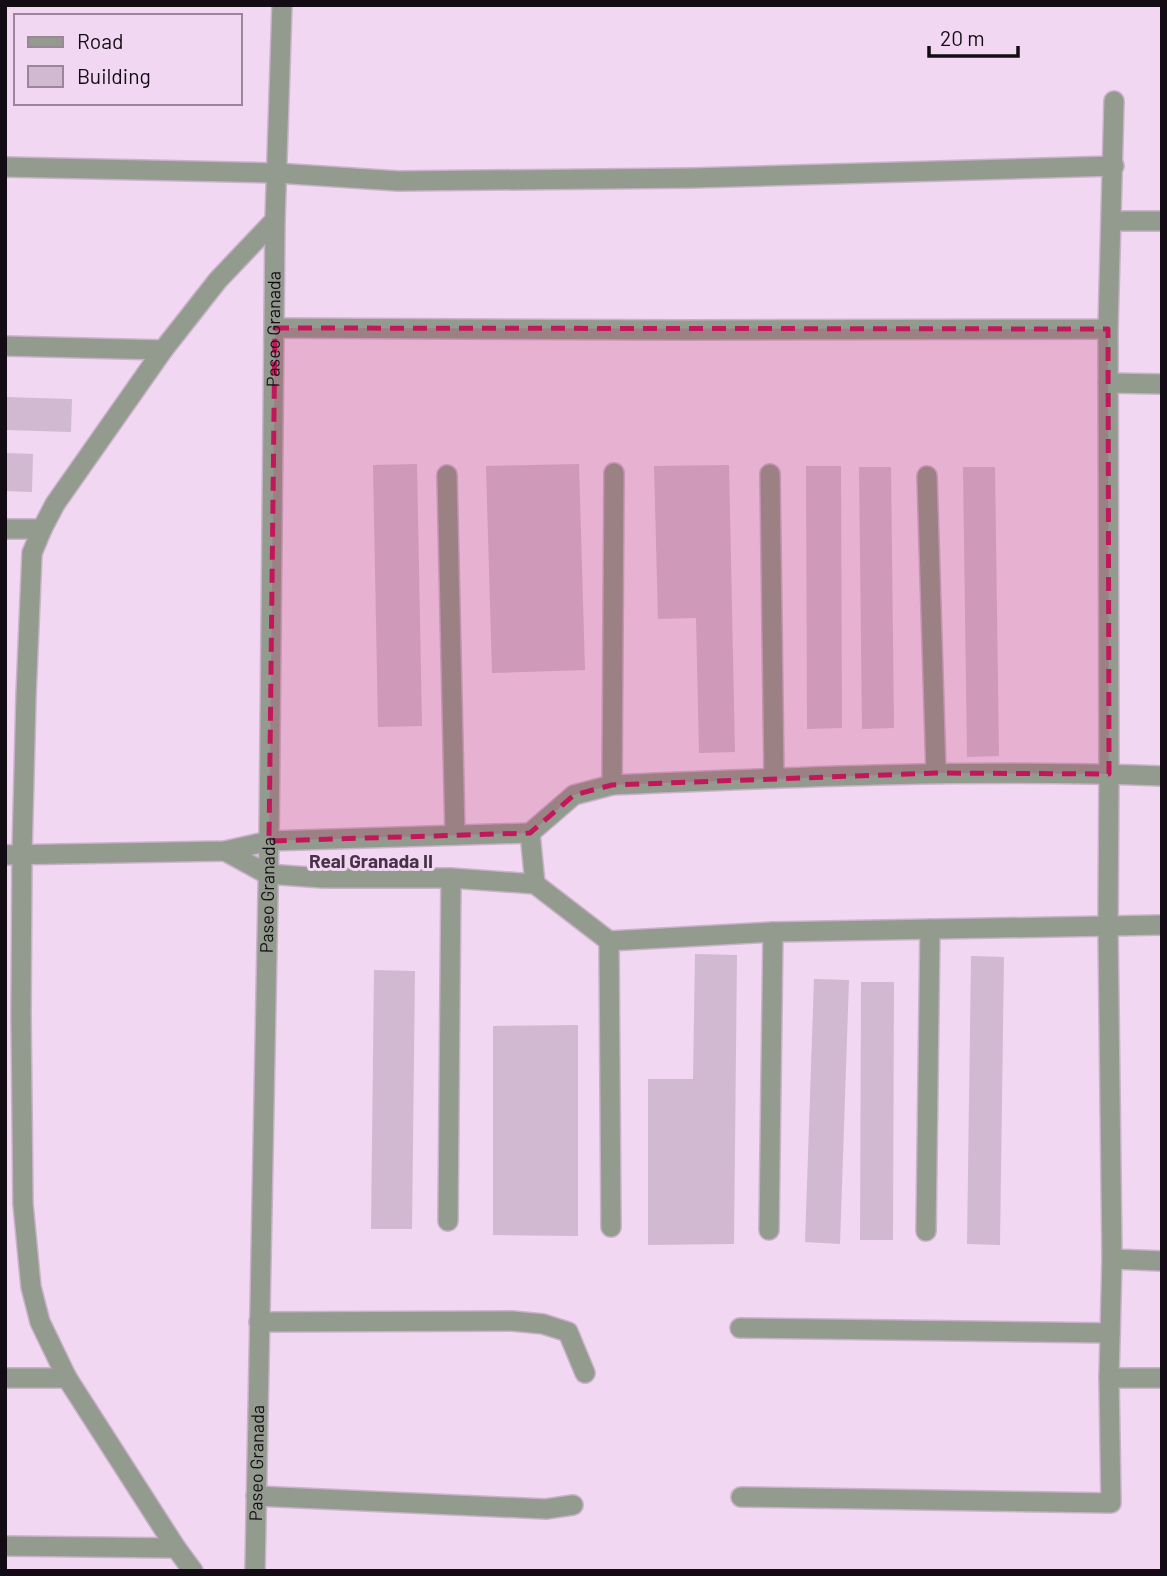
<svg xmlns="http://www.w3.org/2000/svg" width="1167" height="1576" font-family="Barlow,sans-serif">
	<rect width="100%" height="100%" fill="#f1d7f1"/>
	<g fill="#d2b9d2">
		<polygon points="5,397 72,399 71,432 5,430"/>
		<polygon points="5,453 33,454 32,492 5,491"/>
		<polygon points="417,464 422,726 378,727 373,465"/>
		<polygon points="579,464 585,670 492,673 486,466"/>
		<polygon points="729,465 735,752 699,753 696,618 658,619 654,466"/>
		<polygon points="806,466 841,466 842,728 807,729"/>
		<polygon points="859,467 891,467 894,728 862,729"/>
		<polygon points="963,467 995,467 999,756 967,757"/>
		<polygon points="695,954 737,955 734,1244 648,1245 648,1079 693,1079"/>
		<polygon points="971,956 1004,957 1000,1245 967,1244"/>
		<polygon points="374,970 415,971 412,1229 371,1229"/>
		<polygon points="814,979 849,980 840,1244 805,1242"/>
		<polygon points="861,982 894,982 893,1240 860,1240"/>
		<polygon points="578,1025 578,1236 493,1235 493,1026"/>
	</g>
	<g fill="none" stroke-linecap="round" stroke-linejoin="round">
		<defs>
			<g id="minor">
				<polyline points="5,167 276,173 398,181 692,178 1114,166"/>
				<polyline points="1112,221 1162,221"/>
				<polyline points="275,328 689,330 1108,329 1114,101"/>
				<polyline points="5,346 163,350"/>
				<polyline points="1108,383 1162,384"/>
				<polyline points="770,474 774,778"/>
				<polyline points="447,475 455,835"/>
				<polyline points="927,476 936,773"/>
				<polyline points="5,529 42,529"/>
				<polyline points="612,785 614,473"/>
				<polyline points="530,833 535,884"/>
				<polyline points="225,851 267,874 323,878 451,878 535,884 609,941 773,932 1162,925"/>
				<path d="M5,855L225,851L269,841L530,833L574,795L612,785C796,777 978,769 1162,776"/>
				<polyline points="609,941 611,1227"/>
				<polyline points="448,1221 451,878"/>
				<polyline points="769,1230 773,932"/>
				<polyline points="926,1231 930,929"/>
				<polyline points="1112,1259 1162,1261"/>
				<polyline points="259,1322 512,1321 543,1324 568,1332 585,1373"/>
				<polyline points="740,1328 1110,1333"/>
				<polyline points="5,1378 67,1378"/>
				<polyline points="1109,1378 1162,1378"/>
				<polyline points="256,1496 546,1509 573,1505"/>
				<polyline points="741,1497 1111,1503 1109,1378 1112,1259 1108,927 1109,774 1108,329"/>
				<polyline points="5,1546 176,1548"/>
				<polyline points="193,1571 176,1548 67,1378 40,1322 31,1287 23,1204 21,1015 22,854 26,696 32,553 42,529 55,504 163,350 218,280 275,220"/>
				<path id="s1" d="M255,1571L269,841L275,220L282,5"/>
			</g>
		</defs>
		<use href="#minor" stroke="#c9b2c9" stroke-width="22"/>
		<use href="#minor" stroke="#939b8f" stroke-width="19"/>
	</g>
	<path fill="#c2185b" fill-opacity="0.2" stroke="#c2185b" stroke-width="5" stroke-dasharray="14 9" stroke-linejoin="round" d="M275,328L1108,329L1109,774L936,773L612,785L574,795L530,833L269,841Z"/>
	<g text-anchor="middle" stroke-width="6" stroke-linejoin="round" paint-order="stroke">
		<g font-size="18" fill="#140c14" stroke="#f1d7f1">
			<text dy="6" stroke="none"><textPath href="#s1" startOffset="1242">Paseo Granada</textPath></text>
			<text dy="6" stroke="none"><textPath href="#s1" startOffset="676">Paseo Granada</textPath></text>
			<text dy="6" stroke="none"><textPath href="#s1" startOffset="108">Paseo Granada</textPath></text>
		</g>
		<g font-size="19" font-weight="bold" fill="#463146" stroke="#f1d7f1">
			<text x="371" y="868">Real Granada II</text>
		</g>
	</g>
	<rect width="1167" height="1576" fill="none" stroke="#140c14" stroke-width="14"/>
	<rect x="14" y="14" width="228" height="91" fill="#f1d7f1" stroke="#998699" stroke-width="2"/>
	<rect x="28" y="37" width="35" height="10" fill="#939b8f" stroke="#998699" stroke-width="2"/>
	<text x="77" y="49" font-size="21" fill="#140c14">Road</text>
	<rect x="28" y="66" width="35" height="21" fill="#d2b9d2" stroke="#998699" stroke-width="2"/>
	<text x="77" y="84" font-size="21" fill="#140c14">Building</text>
	<path d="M929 46v10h89v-10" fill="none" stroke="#140c14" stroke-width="3.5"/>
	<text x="940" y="46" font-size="21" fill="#140c14" stroke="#f1d7f1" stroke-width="5" paint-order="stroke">20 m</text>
</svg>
